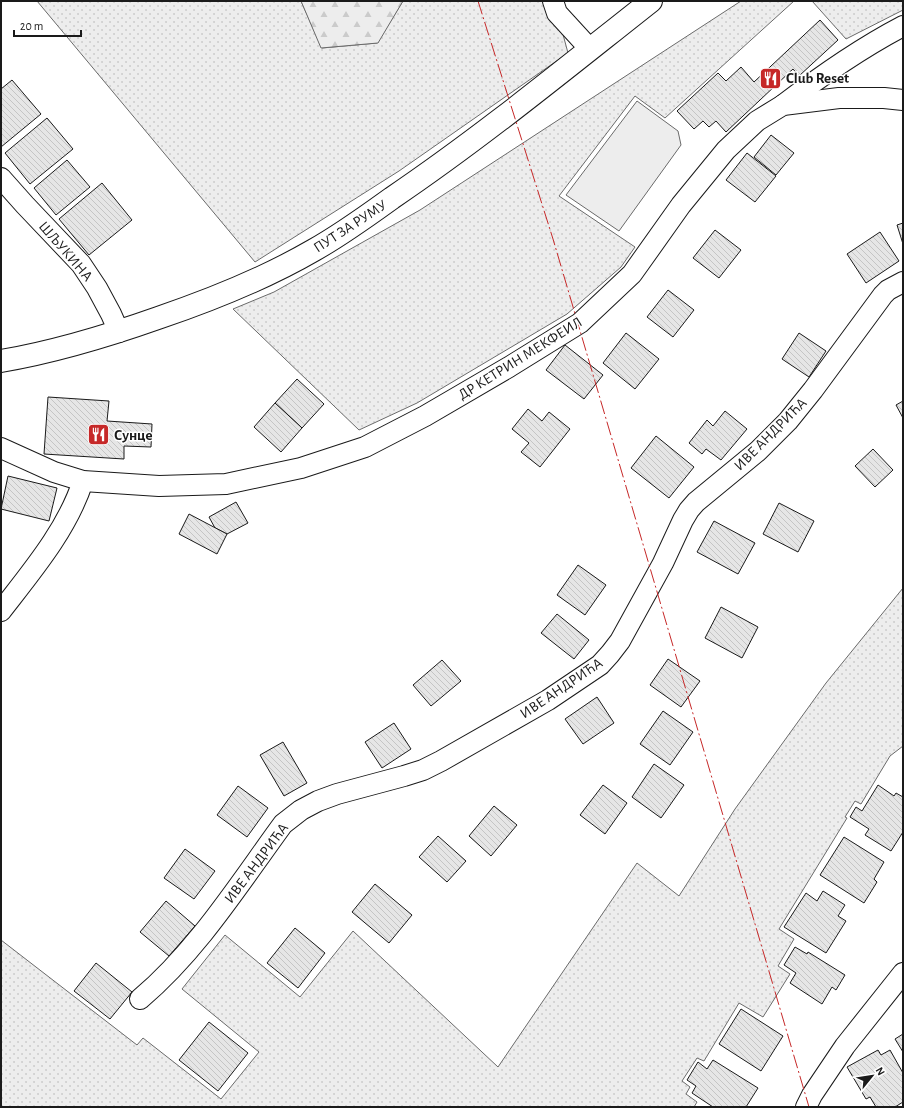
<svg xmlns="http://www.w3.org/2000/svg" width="904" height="1108" font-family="'Alegreya Sans',sans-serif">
	<defs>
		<pattern id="grass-dots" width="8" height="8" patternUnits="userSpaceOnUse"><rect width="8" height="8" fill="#ededed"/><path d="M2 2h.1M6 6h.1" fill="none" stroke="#cbcbcb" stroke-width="1.8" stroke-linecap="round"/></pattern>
		<pattern id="forest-firs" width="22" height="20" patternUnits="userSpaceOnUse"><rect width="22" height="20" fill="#ededed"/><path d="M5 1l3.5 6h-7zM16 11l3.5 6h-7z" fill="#cbcbcb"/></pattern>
		<pattern id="building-back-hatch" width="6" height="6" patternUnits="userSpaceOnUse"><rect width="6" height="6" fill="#e6e6e6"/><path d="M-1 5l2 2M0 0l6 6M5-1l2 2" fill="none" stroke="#c5c5c5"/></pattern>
	</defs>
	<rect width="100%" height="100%" fill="#fff"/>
	<g fill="url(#grass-dots)" stroke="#6a6a6a">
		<polygon points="37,1 301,1 322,48 377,43 403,1 554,1 568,53 399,171 255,262"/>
		<polygon points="741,1 794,1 665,118 635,96 559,196 635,247 621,267 567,314 417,403 359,430 233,309 274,292 420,210"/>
		<polygon points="812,1 903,1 903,10 846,39"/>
		<polygon points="903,588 903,746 890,756 861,804 855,801 845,817 847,818 779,929 794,939 778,966 790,974 763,1017 739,1003 704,1061 697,1058 682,1081 690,1087 686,1094 697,1102 694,1107 1,1107 1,940 137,1045 143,1038 221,1099 259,1052 182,989 225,935 300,997 353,931 498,1067 637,863 679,896 735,809 826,683"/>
	</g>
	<polygon fill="url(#forest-firs)" stroke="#6a6a6a" points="301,1 403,1 378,43 321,48"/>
	<polygon fill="#ededed" stroke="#6a6a6a" points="637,101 678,131 681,145 619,231 566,195"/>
	<g fill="url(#building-back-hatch)" stroke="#1a1a1a">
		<polygon points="820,20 838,40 799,76 793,69 726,132 716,121 709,127 703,121 694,129 677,111 718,73 726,81 741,67 754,82"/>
		<polygon points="12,80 41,114 1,147 1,89"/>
		<polygon points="47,118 73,149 30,184 5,153"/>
		<polygon points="771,135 794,153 776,175 754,157"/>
		<polygon points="747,153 776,176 755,202 726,180"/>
		<polygon points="67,160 90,187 56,215 34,188"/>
		<polygon points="102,183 132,220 89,255 59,219"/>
		<polygon points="903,223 903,244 897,225"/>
		<polygon points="715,230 741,250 719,278 693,258"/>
		<polygon points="880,232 899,261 866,283 847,254"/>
		<polygon points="668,290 694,310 673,337 647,317"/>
		<polygon points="626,333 659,359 635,389 603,363"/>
		<polygon points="799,333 826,351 809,377 782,359"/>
		<polygon points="565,345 603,375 584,399 546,370"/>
		<polygon points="297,379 324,404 302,428 275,403"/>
		<polygon points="48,397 109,401 107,421 152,424 151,447 124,446 124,459 44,454"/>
		<polygon points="903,401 903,418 896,405"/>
		<polygon points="275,403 302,428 281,452 254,427"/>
		<polygon points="528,409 542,421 549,412 570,429 540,467 521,452 529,443 512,429"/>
		<polygon points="725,411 747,429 721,460 706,449 702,454 689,443 707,420 713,426"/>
		<polygon points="656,436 694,467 669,498 631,468"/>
		<polygon points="873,449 893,470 875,487 855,466"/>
		<polygon points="8,476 57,488 49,521 1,509"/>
		<polygon points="236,502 248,523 227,534 215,528 209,517"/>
		<polygon points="779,503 814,521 798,552 763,534"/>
		<polygon points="189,514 227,534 217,554 179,534"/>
		<polygon points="714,521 755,543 738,574 697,552"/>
		<polygon points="578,565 606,585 585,615 557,595"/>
		<polygon points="721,607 758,627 742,658 705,638"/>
		<polygon points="557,614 589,640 574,659 541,633"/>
		<polygon points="668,659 700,681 681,707 650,685"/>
		<polygon points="442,660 461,681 431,706 413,685"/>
		<polygon points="597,697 614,723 583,744 565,719"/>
		<polygon points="663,711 693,732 670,765 640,744"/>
		<polygon points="394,723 411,749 382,768 365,742"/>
		<polygon points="283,742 307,783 284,796 260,755"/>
		<polygon points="654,764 684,785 661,818 632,797"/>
		<polygon points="603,785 627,803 605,834 580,815"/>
		<polygon points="878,785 894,796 896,793 903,797 903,832 891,851 865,835 869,829 850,817 856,807 862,811"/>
		<polygon points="238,786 268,808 247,837 217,815"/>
		<polygon points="494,806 517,825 491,856 469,836"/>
		<polygon points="438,836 466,861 447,882 419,857"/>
		<polygon points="844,837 884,862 874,879 877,882 864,903 820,875"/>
		<polygon points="185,849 215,871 194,899 164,878"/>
		<polygon points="375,884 412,915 389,943 352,912"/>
		<polygon points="823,891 845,905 838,916 846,921 826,953 784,927 806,893 817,901"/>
		<polygon points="166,901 195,926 169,956 140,932"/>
		<polygon points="295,928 325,953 298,988 267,963"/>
		<polygon points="795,947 807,954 808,952 845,975 836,990 832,987 822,1004 790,983 796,973 784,965"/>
		<polygon points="96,963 132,992 110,1019 74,991"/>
		<polygon points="741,1009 783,1036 761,1071 719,1044"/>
		<polygon points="209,1022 248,1053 218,1091 179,1060"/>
		<polygon points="903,1034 903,1052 895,1039"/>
		<polygon points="878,1050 881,1055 890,1050 903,1073 903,1102 895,1107 876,1107 870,1097 866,1099 847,1067"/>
		<polygon points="713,1060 758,1088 746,1107 713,1107 692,1093 696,1086 687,1080 698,1062 707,1069"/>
	</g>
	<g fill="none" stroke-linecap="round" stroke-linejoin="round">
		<defs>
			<g id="minor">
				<polyline points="553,1 557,13 590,49"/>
				<path d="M783,105C822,75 859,49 903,26"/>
				<polyline points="1,178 25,205 81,264 97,288 111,314 119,332"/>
				<polyline points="1,448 54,472 83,481 159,486 226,484 301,468 365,447 425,416 509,367 580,323 632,274 681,205 726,150 757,121 783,105 839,98 884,98 903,100"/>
				<path d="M1,611C32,571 67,530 83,481"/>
				<path d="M140,999C197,951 239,884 283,824L301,810L318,801L337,794L404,776L423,770L441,761L548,700L600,665L610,654L620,641L663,563L683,520L689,510L696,502L758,451L788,421L813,390L883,295L888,290L903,282"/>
				<polyline points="806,1107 812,1095 845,1046 903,973"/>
			</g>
			<path id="primary" d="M1,361C54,352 107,336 158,318C211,300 264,279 314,250C341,235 367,216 392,198C482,137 566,68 651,1"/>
		</defs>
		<use href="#minor" stroke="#1a1a1a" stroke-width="22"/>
		<use href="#primary" stroke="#1a1a1a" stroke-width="24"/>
		<use href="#minor" stroke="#fff" stroke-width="20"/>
		<use href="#primary" stroke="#fff" stroke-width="22"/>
		<polyline stroke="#c62828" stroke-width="1" stroke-dasharray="14 3 2 3" stroke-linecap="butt" points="478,1 553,239 809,1107"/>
	</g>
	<defs>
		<symbol id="restaurant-square" viewBox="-11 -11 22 22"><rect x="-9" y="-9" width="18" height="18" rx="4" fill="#c62828" stroke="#fff"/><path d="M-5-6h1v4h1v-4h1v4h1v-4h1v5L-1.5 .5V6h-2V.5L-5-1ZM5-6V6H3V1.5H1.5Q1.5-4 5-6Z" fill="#fff"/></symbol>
	</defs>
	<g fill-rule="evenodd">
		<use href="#restaurant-square" x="758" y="66" width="25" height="25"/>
		<use href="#restaurant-square" x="86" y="422" width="25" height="25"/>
	</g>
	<g text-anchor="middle" stroke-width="3" stroke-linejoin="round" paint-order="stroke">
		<g font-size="15" font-weight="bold" fill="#1a1a1a" stroke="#fff" text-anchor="start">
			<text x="786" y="83">Club Reset</text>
			<text x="114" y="440">Сунце</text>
		</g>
		<g font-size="15" fill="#1a1a1a" stroke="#fff">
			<text transform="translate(350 226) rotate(-33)" y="5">ПУТ ЗА РУМУ</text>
			<text transform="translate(66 251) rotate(49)" y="5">ШЉУКИНА</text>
			<text transform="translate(520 358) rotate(-32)" y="5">ДР КЕТРИН МЕКФЕИЛ</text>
			<text transform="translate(770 434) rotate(-45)" y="5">ИВЕ АНДРИЋА</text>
			<text transform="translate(561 688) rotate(-34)" y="5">ИВЕ АНДРИЋА</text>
			<text transform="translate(256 863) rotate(-53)" y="5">ИВЕ АНДРИЋА</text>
		</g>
	</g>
	<rect width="904" height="1108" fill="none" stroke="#1a1a1a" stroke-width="4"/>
	<g transform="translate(872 1076) rotate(60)" stroke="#ffffff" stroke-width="3" paint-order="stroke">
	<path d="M0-3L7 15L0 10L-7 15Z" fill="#1a1a1a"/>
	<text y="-6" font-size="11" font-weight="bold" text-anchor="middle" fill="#1a1a1a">N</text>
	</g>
	<path d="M14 30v6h67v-6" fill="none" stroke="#1a1a1a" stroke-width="2"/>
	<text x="20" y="30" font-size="12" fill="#1a1a1a" stroke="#ffffff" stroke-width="3" paint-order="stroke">20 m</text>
</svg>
